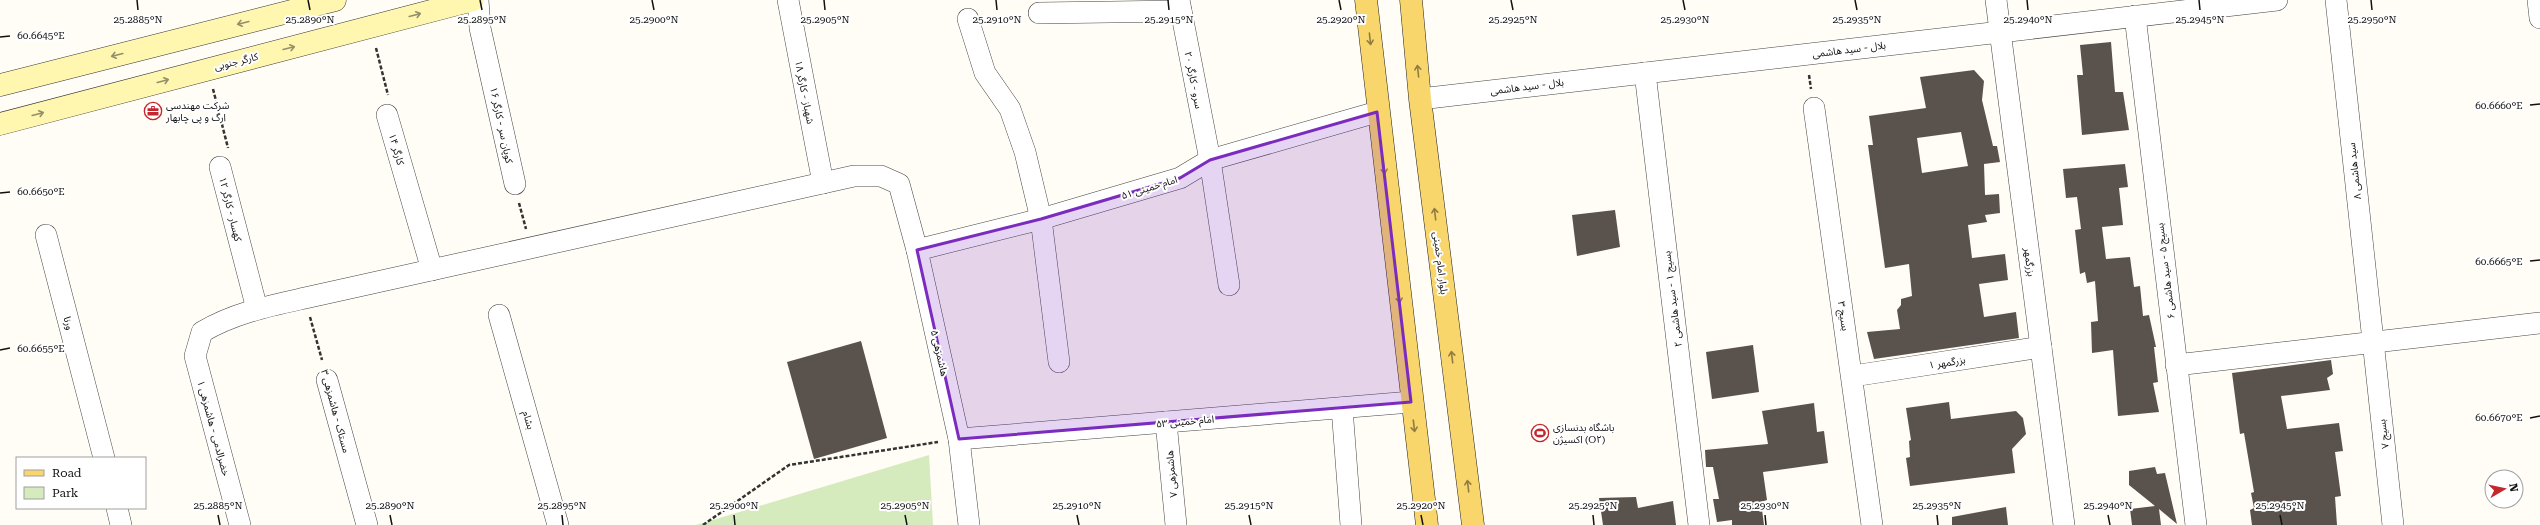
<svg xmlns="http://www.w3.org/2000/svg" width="2540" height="525" font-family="'Roboto Serif','Noto Sans Arabic',serif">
	<rect width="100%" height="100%" fill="#fffdf5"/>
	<polygon fill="#d5ebbd" points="929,455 933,525 696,525"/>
	<g fill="#5a524d" fill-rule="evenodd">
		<polygon points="2111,42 2115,92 2123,92 2129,130 2082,135 2077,75 2083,75 2080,45"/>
		<path d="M1974,70L1984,81L1982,100L1993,146H1997L2000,162L1984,164L1985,195L1999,194L2000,213L1985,215L1987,222L1968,225L1972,258L2005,254L2008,280L1979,284L1984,317L2016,312L2019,338L1874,359L1867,332L1900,329L1897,310L1901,305V299L1912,296L1909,264L1885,268L1868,145H1873L1869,116L1926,108L1920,77ZM1961,132L1968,166L1922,173L1917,138Z"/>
		<polygon points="2125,164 2128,187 2119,188 2123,225 2102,227 2106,259 2130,257 2134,287 2140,286 2143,316 2149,315 2156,347 2154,347 2158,382 2153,383 2159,412 2118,416 2113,350 2092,353 2091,322 2098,321 2095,281 2087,283 2085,272 2080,274 2075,230 2081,229 2077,197 2066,198 2063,169"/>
		<polygon points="1615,210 1620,247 1577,256 1572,215"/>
		<polygon points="861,341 887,438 814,459 787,362"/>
		<polygon points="1753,345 1759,392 1712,399 1706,352"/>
		<polygon points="2331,360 2333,374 2327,378 2330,390 2281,396 2287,429 2339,423 2343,451 2335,452 2341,496 2335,497 2337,525 2252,525 2250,510 2254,508 2251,493 2254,492 2244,433 2240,434 2232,373"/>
		<polygon points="1949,402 1951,419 2016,411 2023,418 2026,434 2012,449 2015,473 1910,486 1906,458 1910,457 1909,441 1911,440 1906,408"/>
		<polygon points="1814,403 1817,432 1824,431 1828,463 1763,472 1767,500 1761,502 1764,525 1732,525 1732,520 1717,522 1713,499 1719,499 1713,467 1706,467 1705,450 1768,444 1762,411"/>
		<polygon points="2155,467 2157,474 2165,473 2177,524 2159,509 2161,525 2132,525 2130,509 2155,506 2129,485 2129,471"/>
		<polygon points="1636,497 1638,508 1673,501 1676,525 1603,525 1599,498"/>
		<polygon points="2006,507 2008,525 1952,525 1952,517"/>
	</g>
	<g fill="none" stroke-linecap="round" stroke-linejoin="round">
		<defs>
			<g id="street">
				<polyline points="478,0 480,28 515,184"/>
				<polyline points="788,0 823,183"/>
				<polyline points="1179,0 1210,160 1229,285"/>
				<polyline points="1996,0 2064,525"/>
				<polyline points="2336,0 2393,525"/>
				<polyline points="2538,0 2540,18"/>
				<polyline points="1039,13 1181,11"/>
				<polyline points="2135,16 2196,525"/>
				<polyline points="968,19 985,73 1010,109 1025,152 1041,219 1059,362"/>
				<polyline points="1645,73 1699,525"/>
				<polyline points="1420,99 2277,0"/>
				<polyline points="1814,108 1872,525"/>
				<polyline points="387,115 432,270"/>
				<polyline points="220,167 257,309"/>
				<polyline points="46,235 104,458"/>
				<polyline points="917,250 1041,219 1180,178 1210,160 1377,112"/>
				<polyline points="499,315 558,525"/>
				<polyline points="2176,365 2540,323"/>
				<polyline points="1853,376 2041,347"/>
				<polyline points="327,380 367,525"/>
				<polyline points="1342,408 1351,525"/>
				<polyline points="1166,422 1176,525"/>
				<polyline points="959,439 1411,402"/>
				<polyline points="117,508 121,525"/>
				<path d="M240,525L195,356L202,332C234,313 269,306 305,298L854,176H881L899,184L917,250L959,439L969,525"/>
			</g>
			<g id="secondary">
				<polyline points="0,85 335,0"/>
				<polyline points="0,124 473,0"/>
			</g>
			<g id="primary">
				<polyline points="1366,0 1427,525"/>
				<polyline points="1411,0 1420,99 1473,525"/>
			</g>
		</defs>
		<use href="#street" stroke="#444" stroke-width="22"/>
		<use href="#secondary" stroke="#333" stroke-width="23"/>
		<use href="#primary" stroke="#222" stroke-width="23"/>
		<g stroke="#333" stroke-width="2.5" stroke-dasharray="4 2" stroke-linecap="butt">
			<polyline points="376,48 388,95"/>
			<polyline points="1809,75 1811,89"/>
			<polyline points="213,89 228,148"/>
			<polyline points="519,203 526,229"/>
			<polyline points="310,317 322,360"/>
			<polyline points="703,525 789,465 938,442"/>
		</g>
		<use href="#street" stroke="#fff" stroke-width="21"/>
		<use href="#secondary" stroke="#fff6b0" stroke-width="22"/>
		<use href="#primary" stroke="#f9d66b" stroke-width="22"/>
	</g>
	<defs><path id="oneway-shaft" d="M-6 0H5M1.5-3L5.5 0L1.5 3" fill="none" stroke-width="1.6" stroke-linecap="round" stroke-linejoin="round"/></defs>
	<g stroke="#948f68">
		<use href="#oneway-shaft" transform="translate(415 15) rotate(-15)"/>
		<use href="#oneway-shaft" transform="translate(243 23) rotate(166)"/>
		<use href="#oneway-shaft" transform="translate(289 48) rotate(-14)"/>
		<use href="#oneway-shaft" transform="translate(117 55) rotate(166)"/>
		<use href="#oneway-shaft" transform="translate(163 81) rotate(-15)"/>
		<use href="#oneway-shaft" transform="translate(38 114) rotate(-15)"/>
	</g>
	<g stroke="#917d42">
		<use href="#oneway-shaft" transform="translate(1370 39) rotate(84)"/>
		<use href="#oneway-shaft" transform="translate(1418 71) rotate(-96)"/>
		<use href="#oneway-shaft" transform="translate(1384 168) rotate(83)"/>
		<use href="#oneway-shaft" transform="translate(1435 214) rotate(-97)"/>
		<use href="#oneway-shaft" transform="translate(1399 297) rotate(83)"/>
		<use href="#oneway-shaft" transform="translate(1452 357) rotate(-97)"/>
		<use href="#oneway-shaft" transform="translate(1414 426) rotate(83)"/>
		<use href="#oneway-shaft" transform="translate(1468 486) rotate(-97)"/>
	</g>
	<path fill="#7b2cbf" fill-opacity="0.2" stroke="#7b2cbf" stroke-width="3" stroke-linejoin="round" d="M1377,112L1411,402L959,439L917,250L1041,219L1180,178L1210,160Z"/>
	<path fill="none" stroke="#111" stroke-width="1.5" d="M137,0L138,10M308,0L310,10M480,0L482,10M652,0L654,10M824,0L825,10M996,0L997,10M1168,0L1169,10M1339,0L1341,10M1511,0L1513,10M1683,0L1685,10M1855,0L1857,10M2027,0L2028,10M2199,0L2200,10M2371,0L2372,10M0,37L10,36M2530,105L2540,104M0,193L10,192M2530,261L2540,260M0,350L10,348M2530,418L2540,416M218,515L220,525M390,515L392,525M562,515L563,525M734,515L735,525M905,515L907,525M1077,515L1079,525M1249,515L1251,525M1421,515L1423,525M1593,515L1594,525M1765,515L1766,525M1937,515L1938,525M2108,515L2110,525M2280,515L2282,525"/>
	<defs>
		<symbol id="office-ring" viewBox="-11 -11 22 22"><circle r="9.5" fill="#fff" stroke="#c4262e" stroke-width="1.5"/><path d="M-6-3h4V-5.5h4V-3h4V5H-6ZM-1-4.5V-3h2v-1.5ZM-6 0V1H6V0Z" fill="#c4262e"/></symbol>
		<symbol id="stadium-ring" viewBox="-11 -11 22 22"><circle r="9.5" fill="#fff" stroke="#c4262e" stroke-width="1.5"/><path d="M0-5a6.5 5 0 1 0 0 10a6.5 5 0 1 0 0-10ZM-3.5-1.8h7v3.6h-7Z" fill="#c4262e"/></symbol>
	</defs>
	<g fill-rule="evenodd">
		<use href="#office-ring" x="143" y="101" width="20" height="20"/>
		<use href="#stadium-ring" x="1530" y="423" width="20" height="20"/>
	</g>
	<g text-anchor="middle" stroke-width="4" stroke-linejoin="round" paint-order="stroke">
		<g font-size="10" fill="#111" stroke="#fff">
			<text transform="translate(1849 49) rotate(-7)" y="4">بلال - سید هاشمی</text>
			<text transform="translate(236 61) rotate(-14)" y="4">کارگر جنوبی</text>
			<text transform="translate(1194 80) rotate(79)" y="4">سرو - کارگر ۲۰</text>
			<text transform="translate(1527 86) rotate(-7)" y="4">بلال - سید هاشمی</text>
			<text transform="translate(805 92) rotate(79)" y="4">شهباز - کارگر ۱۸</text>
			<text transform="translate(502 125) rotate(78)" y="4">کوپان سر - کارگر ۱۶</text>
			<text transform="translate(397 149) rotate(74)" y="4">کارگر ۱۴</text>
			<text transform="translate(2354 171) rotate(-96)" y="4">سید هاشمی ۸</text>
			<text transform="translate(1149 187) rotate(-17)" y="4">امام خمینی ۵۱</text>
			<text transform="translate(231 209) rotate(76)" y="4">کهسار - کارگر ۱۲</text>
			<text transform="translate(2030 262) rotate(83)" y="4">بزرگمهر</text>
			<text transform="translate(1441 263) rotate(83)" y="4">بلوار امام خمینی</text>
			<text transform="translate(2165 271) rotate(-97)" y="4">بسیج ۵ - سید هاشمی ۶</text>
			<text transform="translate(1672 299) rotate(-97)" y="4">بسیج ۱ - سید هاشمی ۲</text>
			<text transform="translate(1844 316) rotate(82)" y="4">بسیج ۳</text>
			<text transform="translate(69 323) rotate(75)" y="4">ورنا</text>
			<text transform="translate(940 353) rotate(77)" y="4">هاشمزهی ۵</text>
			<text transform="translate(1947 362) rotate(-9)" y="4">بزرگمهر ۱</text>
			<text transform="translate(336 411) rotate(75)" y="4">مستاک - هاشمزهی ۳</text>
			<text transform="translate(529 420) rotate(74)" y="4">بشام</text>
			<text transform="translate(1185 421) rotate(-5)" y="4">امام خمینی ۵۳</text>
			<text transform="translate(214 428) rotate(75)" y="4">خضرالدمی - هاشمزهی ۱</text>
			<text transform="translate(2383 434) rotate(-97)" y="4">بسیج ۷</text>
			<text transform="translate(1171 474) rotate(-95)" y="4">هاشمزهی ۷</text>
		</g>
		<g font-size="10" fill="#111" stroke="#fff" text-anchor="start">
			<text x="166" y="109">شرکت مهندسی<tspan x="166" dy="12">ارگ و پی چابهار</tspan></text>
			<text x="1553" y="431">باشگاه بدنسازی<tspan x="1553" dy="12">اکسیژن (O۲)</tspan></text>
		</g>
	</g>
	<g font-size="10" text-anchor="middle" fill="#111" stroke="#fff" stroke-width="4" stroke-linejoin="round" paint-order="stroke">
		<text x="138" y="23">25.2885°N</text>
		<text x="310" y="23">25.2890°N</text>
		<text x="482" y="23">25.2895°N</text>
		<text x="654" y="23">25.2900°N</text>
		<text x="825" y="23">25.2905°N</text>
		<text x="997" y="23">25.2910°N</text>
		<text x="1169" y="23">25.2915°N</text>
		<text x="1341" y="23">25.2920°N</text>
		<text x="1513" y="23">25.2925°N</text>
		<text x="1685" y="23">25.2930°N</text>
		<text x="1857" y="23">25.2935°N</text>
		<text x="2028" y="23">25.2940°N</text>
		<text x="2200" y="23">25.2945°N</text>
		<text x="2372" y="23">25.2950°N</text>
		<text x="41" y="39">60.6645°E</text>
		<text x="2499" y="109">60.6660°E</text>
		<text x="41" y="195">60.6650°E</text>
		<text x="2499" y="265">60.6665°E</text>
		<text x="41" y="352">60.6655°E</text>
		<text x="2499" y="421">60.6670°E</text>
		<text x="218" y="509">25.2885°N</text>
		<text x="390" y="509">25.2890°N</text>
		<text x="562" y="509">25.2895°N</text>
		<text x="734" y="509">25.2900°N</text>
		<text x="905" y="509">25.2905°N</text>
		<text x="1077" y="509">25.2910°N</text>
		<text x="1249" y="509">25.2915°N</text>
		<text x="1421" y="509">25.2920°N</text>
		<text x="1593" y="509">25.2925°N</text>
		<text x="1765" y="509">25.2930°N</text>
		<text x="1937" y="509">25.2935°N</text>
		<text x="2108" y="509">25.2940°N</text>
		<text x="2280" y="509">25.2945°N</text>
	</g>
	<rect x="16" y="457" width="130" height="52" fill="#ffffff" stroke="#a0a0a0"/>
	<rect x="24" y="470" width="20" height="6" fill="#f9d66b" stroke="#a0a0a0"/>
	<text x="52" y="477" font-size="12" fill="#111111">Road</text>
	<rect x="24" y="487" width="20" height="12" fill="#d5ebbd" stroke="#a0a0a0"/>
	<text x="52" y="497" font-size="12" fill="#111111">Park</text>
	<g transform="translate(2504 489) rotate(81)"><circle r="19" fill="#ffffff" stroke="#a0a0a0"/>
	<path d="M0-3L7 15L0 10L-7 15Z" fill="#c4262e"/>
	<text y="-6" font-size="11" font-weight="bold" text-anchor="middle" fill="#111111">N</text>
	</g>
</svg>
